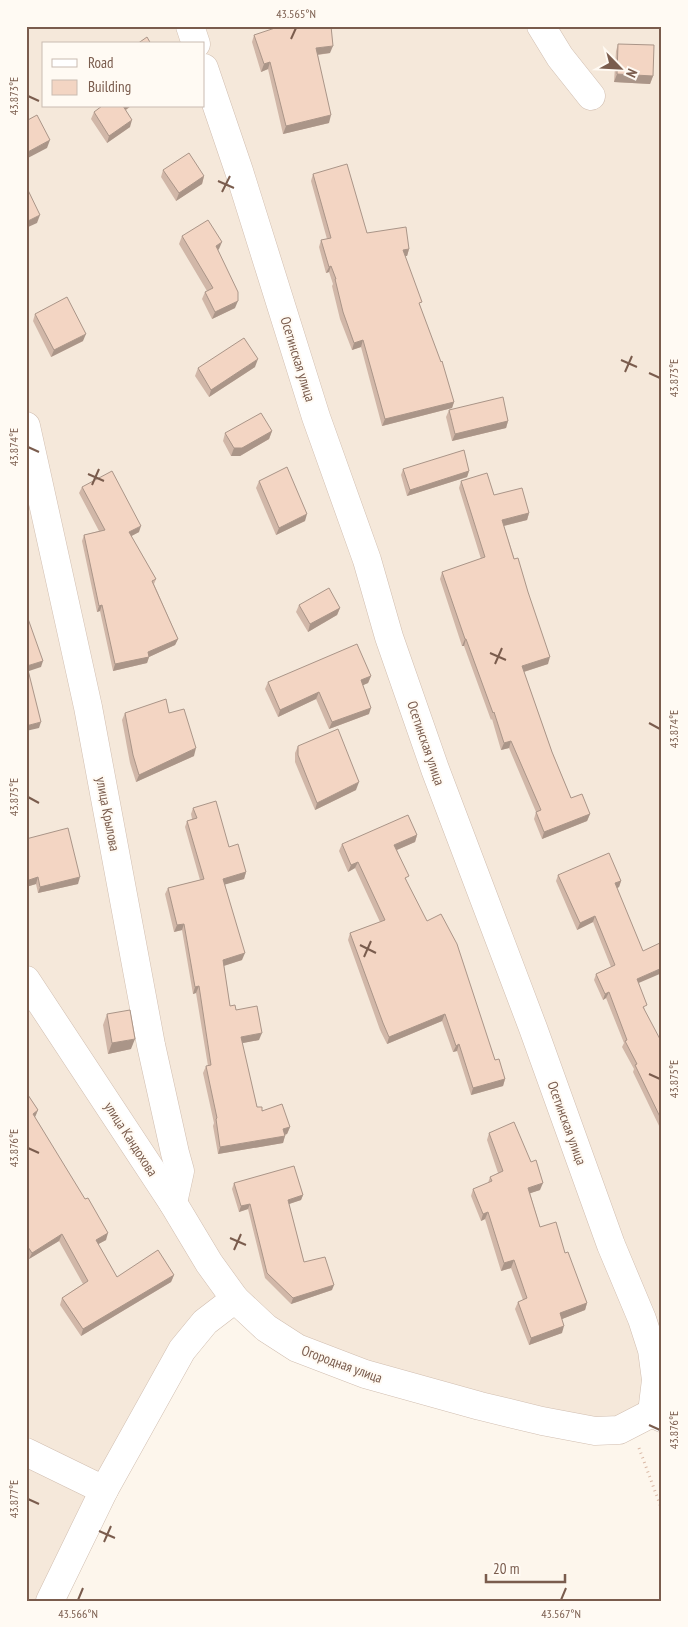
<svg xmlns="http://www.w3.org/2000/svg" width="688" height="1627" font-family="'PT Sans Narrow',sans-serif">
	<rect width="100%" height="100%" fill="#fdf6ec"/>
	<path fill="#f5e8da" fill-rule="evenodd" d="M26,26H662V1418L619,1430L542,1421L218,1311L50,1601H26ZM44,44H204V106H44Z"/>
	<g fill="none" stroke-linecap="round" stroke-linejoin="round">
		<defs>
			<g id="minor">
				<polyline points="190,26 196,44"/>
				<polyline points="541,26 560,57 591,96"/>
				<polyline points="204,68 239,171 316,417 367,560 389,637 435,769 533,1028 611,1245 642,1319 652,1350 656,1380 652,1413"/>
				<polyline points="26,426 88,707 151,1045 175,1153 180,1171 173,1203"/>
				<polyline points="26,980 173,1203 209,1263 235,1299"/>
				<polyline points="26,1452 104,1490"/>
				<polyline points="50,1601 104,1490 182,1350 205,1322 235,1299 266,1328 297,1348 365,1374 480,1406 542,1421 595,1431 619,1430 652,1413 662,1418"/>
			</g>
		</defs>
		<use href="#minor" stroke="#d1beb0" stroke-width="29"/>
		<polyline stroke="#d9b8a5" stroke-width="3" stroke-dasharray="1 4" stroke-linecap="butt" points="639,1448 662,1510"/>
		<use href="#minor" stroke="#fff" stroke-width="28"/>
	</g>
	<g fill="#d1b7a8">
		<polygon points="254,35 330,53 318,55 329,123 283,134 268,69 261,72 252,42"/>
		<polygon points="618,44 653,76 650,84 614,82 616,51"/>
		<polygon points="102,106 131,106 126,110 130,127 107,143 91,119 94,112"/>
		<polygon points="163,170 204,176 202,184 176,201 161,177"/>
		<polygon points="313,174 367,233 409,249 407,256 405,256 420,307 454,402 452,408 382,426 361,347 352,350 340,319 332,286 333,284 329,272 326,273 319,247 321,240 327,239 311,181"/>
		<polygon points="182,236 219,249 218,250 235,308 212,319 202,299 205,292 207,291 179,244"/>
		<polygon points="35,314 83,341 51,357 33,321"/>
		<polygon points="255,367 209,397 195,376 198,368"/>
		<polygon points="449,410 508,421 506,428 452,441 446,417"/>
		<polygon points="272,431 269,439 240,456 231,456 223,441 225,433"/>
		<polygon points="403,469 469,471 467,477 407,496 401,475"/>
		<polygon points="259,481 305,521 276,535 256,488"/>
		<polygon points="461,481 494,495 529,513 527,520 504,526 548,664 524,672 552,752 571,798 590,814 587,821 542,839 534,819 536,812 509,748 501,750 492,719 491,720 464,646 462,646 440,579 442,572 481,559 459,488"/>
		<polygon points="82,487 139,532 131,536 156,579 154,584 178,639 175,645 149,657 147,663 113,671 100,611 97,612 82,541 84,535 99,531 79,493"/>
		<polygon points="299,605 340,608 337,615 308,632 296,612"/>
		<polygon points="371,676 368,683 363,685 369,714 329,729 316,699 278,717 265,689 268,682"/>
		<polygon points="125,713 169,713 194,756 136,782 130,763 122,720"/>
		<polygon points="298,746 356,790 315,810 295,762 295,753"/>
		<polygon points="193,808 229,847 246,872 244,879 225,884 242,960 224,966 230,1006 236,1010 259,1040 242,1043 257,1107 290,1127 287,1134 285,1135 283,1143 218,1154 213,1126 214,1123 203,1073 206,1066 208,1066 196,993 193,994 182,930 174,932 165,894 168,888 200,880 185,827 187,821 192,819 191,814"/>
		<polygon points="417,835 415,842 397,850 407,882 495,1060 505,1079 503,1086 471,1095 457,1051 453,1052 442,1021 387,1044 380,1030 348,940 350,933 380,922 355,868 348,872 339,851 342,844"/>
		<polygon points="26,839 78,884 38,893 36,884 26,887"/>
		<polygon points="558,875 621,881 619,887 617,888 645,1011 662,1047 662,1132 633,1072 634,1069 622,1047 624,1043 606,998 603,1000 594,980 596,974 611,967 593,922 577,930 556,881"/>
		<polygon points="107,1014 131,1049 108,1054 103,1025"/>
		<polygon points="26,1092 38,1110 35,1117 106,1240 98,1244 117,1277 174,1275 171,1282 81,1336 60,1305 62,1298 83,1284 59,1241 29,1259 26,1255"/>
		<polygon points="489,1133 540,1190 530,1193 540,1227 565,1253 587,1303 585,1310 562,1319 562,1333 529,1345 515,1309 518,1302 523,1300 511,1268 501,1271 485,1219 481,1221 471,1196 473,1189 488,1183 490,1177 498,1173 487,1140"/>
		<polygon points="234,1183 303,1195 301,1200 289,1204 304,1262 332,1290 291,1304 265,1278 248,1209 239,1212 232,1189"/>
	</g>
	<g fill="#aa9588">
		<polygon points="568,26 619,26 618,29"/>
		<polygon points="333,46 330,53 314,55 316,48"/>
		<polygon points="270,62 268,69 261,72 264,64"/>
		<polygon points="617,74 653,76 650,84 614,82"/>
		<polygon points="123,106 131,106 121,113"/>
		<polygon points="331,115 329,123 283,134 286,126"/>
		<polygon points="132,120 130,127 107,143 109,136"/>
		<polygon points="50,140 47,148 26,159 26,153"/>
		<polygon points="204,176 202,184 176,201 179,193"/>
		<polygon points="40,215 37,223 26,228 26,222"/>
		<polygon points="222,242 219,249 213,253 216,246"/>
		<polygon points="409,249 407,256 401,256 403,250"/>
		<polygon points="331,266 329,272 326,273 329,267"/>
		<polygon points="238,301 235,308 212,319 215,312"/>
		<polygon points="86,334 83,341 51,357 54,350"/>
		<polygon points="363,340 361,347 352,350 354,343"/>
		<polygon points="258,359 255,367 209,397 211,390"/>
		<polygon points="454,402 452,408 382,426 385,419"/>
		<polygon points="508,421 506,428 452,441 455,434"/>
		<polygon points="272,431 269,439 240,456 231,456 234,448"/>
		<polygon points="469,471 467,477 407,496 410,490"/>
		<polygon points="529,513 527,520 499,527 502,520"/>
		<polygon points="307,514 305,521 276,535 279,528"/>
		<polygon points="141,526 139,532 126,539 129,532"/>
		<polygon points="102,605 100,611 97,612 99,606"/>
		<polygon points="340,608 337,615 308,632 310,624"/>
		<polygon points="178,639 175,645 149,657 147,663 113,671 115,664 148,652"/>
		<polygon points="465,639 466,639 464,646 462,646"/>
		<polygon points="550,657 548,664 520,673 522,666"/>
		<polygon points="43,661 41,667 26,672 27,666"/>
		<polygon points="371,676 368,683 359,687 361,680"/>
		<polygon points="319,692 316,699 278,717 280,710"/>
		<polygon points="371,708 369,714 329,729 332,722"/>
		<polygon points="41,722 39,728 26,731 26,726"/>
		<polygon points="511,741 509,748 501,750 504,743"/>
		<polygon points="196,748 194,756 136,782 139,775"/>
		<polygon points="359,782 356,790 315,810 317,803"/>
		<polygon points="590,814 587,821 542,839 544,832"/>
		<polygon points="417,835 415,842 392,852 394,845"/>
		<polygon points="358,862 355,868 348,872 351,865"/>
		<polygon points="246,872 244,879 220,886 223,879"/>
		<polygon points="38,877 36,884 26,887 26,881"/>
		<polygon points="80,877 78,884 38,893 40,887"/>
		<polygon points="621,881 619,887 613,890 615,883"/>
		<polygon points="595,916 593,922 577,930 580,923"/>
		<polygon points="184,924 182,930 174,932 177,925"/>
		<polygon points="245,953 242,960 220,967 223,960"/>
		<polygon points="662,968 662,973 634,985 637,979"/>
		<polygon points="199,986 196,993 193,994 195,987"/>
		<polygon points="609,992 606,998 603,1000 605,994"/>
		<polygon points="445,1014 442,1021 387,1044 389,1037"/>
		<polygon points="262,1033 259,1040 238,1044 241,1037"/>
		<polygon points="135,1039 131,1049 108,1054 112,1043"/>
		<polygon points="459,1044 457,1051 453,1052 456,1046"/>
		<polygon points="505,1079 503,1086 471,1095 473,1088"/>
		<polygon points="38,1110 35,1117 33,1114"/>
		<polygon points="290,1127 287,1134 280,1136 283,1129"/>
		<polygon points="285,1136 283,1143 218,1154 220,1147"/>
		<polygon points="543,1183 540,1190 525,1195 528,1188"/>
		<polygon points="303,1195 301,1200 286,1205 288,1200"/>
		<polygon points="250,1204 248,1209 239,1212 241,1206"/>
		<polygon points="488,1212 485,1219 481,1221 483,1214"/>
		<polygon points="108,1233 106,1240 93,1247 96,1240"/>
		<polygon points="62,1234 59,1241 29,1259 32,1253"/>
		<polygon points="514,1260 511,1268 501,1271 504,1263"/>
		<polygon points="174,1275 171,1282 81,1336 83,1329"/>
		<polygon points="334,1285 332,1290 291,1304 293,1298"/>
		<polygon points="587,1303 585,1310 557,1321 560,1313"/>
		<polygon points="564,1326 562,1333 529,1345 531,1338"/>
	</g>
	<g fill="#f3d5c3" stroke="#aa9588">
		<polygon points="281,26 331,26 333,46 316,48 331,115 286,126 270,62 264,64 254,35"/>
		<polygon points="147,37 151,44 137,44"/>
		<polygon points="618,44 654,45 653,76 617,74"/>
		<polygon points="102,106 123,106 132,120 109,136 94,112"/>
		<polygon points="37,115 50,140 26,153 26,121"/>
		<polygon points="189,153 204,176 179,193 163,170"/>
		<polygon points="347,164 367,233 406,227 409,249 403,250 422,302 419,303 441,362 442,361 454,402 385,419 363,340 354,343 343,312 335,279 336,279 331,266 329,267 321,240 331,238 313,174"/>
		<polygon points="26,186 40,215 26,222"/>
		<polygon points="208,220 222,242 216,246 238,292 238,301 215,312 205,292 213,288 182,236"/>
		<polygon points="67,297 86,334 54,350 35,314"/>
		<polygon points="244,338 258,359 211,390 198,368"/>
		<polygon points="503,397 508,421 455,434 449,410"/>
		<polygon points="261,413 272,431 242,448 234,448 225,433"/>
		<polygon points="464,450 469,471 410,490 403,469"/>
		<polygon points="287,467 307,514 279,528 259,481"/>
		<polygon points="112,471 141,526 129,532 156,579 152,581 178,639 148,652 149,657 115,664 102,605 99,606 84,535 105,530 82,487"/>
		<polygon points="487,473 494,495 522,488 529,513 502,520 514,559 518,558 528,592 550,657 522,666 552,752 571,798 582,794 590,814 544,832 536,812 541,810 511,741 504,743 494,712 493,713 466,639 465,639 442,572 485,557 461,481"/>
		<polygon points="329,588 340,608 310,624 299,605"/>
		<polygon points="26,613 43,661 27,666 41,722 26,726"/>
		<polygon points="357,644 371,676 361,680 371,708 332,722 319,692 280,710 268,682"/>
		<polygon points="166,699 169,713 184,709 196,748 139,775 133,755 125,713"/>
		<polygon points="338,729 359,782 317,803 298,755 298,746"/>
		<polygon points="216,801 229,847 238,844 246,872 223,879 245,953 223,960 230,1006 235,1005 236,1010 257,1006 262,1033 241,1037 257,1107 262,1107 262,1111 282,1104 290,1127 283,1129 285,1136 220,1147 216,1119 217,1118 206,1066 211,1065 199,986 195,987 184,924 177,925 168,888 204,879 187,821 197,818 193,808"/>
		<polygon points="408,815 417,835 394,845 409,876 405,878 427,921 441,914 457,944 495,1060 499,1059 505,1079 473,1088 459,1044 456,1046 445,1014 389,1037 383,1023 350,933 385,920 358,862 351,865 342,844"/>
		<polygon points="68,828 80,877 40,887 38,877 26,881 26,839"/>
		<polygon points="609,853 621,881 615,883 643,951 662,942 662,968 637,979 647,1005 643,1007 661,1041 660,1042 662,1047 662,1121 635,1065 637,1064 625,1041 627,1040 609,992 605,994 596,974 615,965 595,916 580,923 558,875"/>
		<polygon points="130,1010 135,1039 112,1043 107,1014"/>
		<polygon points="26,1092 38,1110 33,1114 85,1199 88,1198 108,1233 96,1240 117,1277 158,1250 174,1275 83,1329 62,1298 88,1281 62,1234 32,1253 26,1244"/>
		<polygon points="514,1122 531,1162 536,1160 543,1183 528,1188 540,1227 556,1222 565,1253 568,1252 587,1303 560,1313 564,1326 531,1338 518,1302 527,1298 514,1260 504,1263 488,1212 483,1214 473,1189 492,1181 490,1177 503,1171 489,1133"/>
		<polygon points="294,1166 303,1195 288,1200 304,1262 325,1257 334,1285 293,1298 267,1273 250,1204 241,1206 234,1183"/>
	</g>
	<path fill="none" stroke="#7a5c4d" stroke-width="2" d="M291,39L296,28M28,96L39,101M218,181L234,188M222,192L230,176M621,360L637,367M625,372L632,356M649,373L660,378M28,447L39,452M88,474L104,481M92,485L99,469M490,653L506,660M495,664L502,648M649,723L660,729M28,797L39,803M360,945L376,953M364,957L371,941M649,1074L660,1079M28,1148L39,1153M230,1238L246,1245M234,1250L241,1234M649,1425L660,1430M28,1499L39,1504M99,1531L115,1538M104,1542L111,1526M78,1600L83,1588M561,1600L566,1588"/>
	<g text-anchor="middle" stroke-width="4" stroke-linejoin="round" paint-order="stroke">
		<g font-size="14" fill="#7a5c4d" stroke="#fffaf3">
			<text transform="translate(298 359) rotate(73)" y="5">Осетинская улица</text>
			<text transform="translate(426 743) rotate(71)" y="5">Осетинская улица</text>
			<text transform="translate(108 814) rotate(79)" y="5">улица Крылова</text>
			<text transform="translate(567 1123) rotate(70)" y="5">Осетинская улица</text>
			<text transform="translate(131 1139) rotate(57)" y="5">улица Кандохова</text>
			<text transform="translate(342 1364) rotate(20)" y="5">Огородная улица</text>
		</g>
	</g>
	<rect width="688" height="1627" fill="none" stroke="#fffaf3" stroke-width="55"/>
	<rect x="42" y="42" width="162" height="65" fill="#fffaf3" stroke="#cabbb1"/>
	<rect x="52" y="59" width="25" height="8" fill="#ffffff" stroke="#cabbb1"/>
	<text x="88" y="68" font-size="15" fill="#7a5c4d">Road</text>
	<rect x="52" y="80" width="25" height="15" fill="#f3d5c3" stroke="#cabbb1"/>
	<text x="88" y="92" font-size="15" fill="#7a5c4d">Building</text>
	<g transform="translate(620 68) rotate(114)" stroke="#fffaf3" stroke-width="4" paint-order="stroke">
	<path d="M0-4L9 19L0 12L-9 19Z" fill="#7a5c4d"/>
	<text y="-8" font-size="14" font-weight="bold" text-anchor="middle" fill="#7a5c4d">N</text>
	</g>
	<path d="M486 1574v8h79v-8" fill="none" stroke="#7a5c4d" stroke-width="2.5"/>
	<text x="493" y="1574" font-size="15" fill="#7a5c4d" stroke="#fffaf3" stroke-width="4" paint-order="stroke">20 m</text>
	<rect x="28" y="28" width="632" height="1572" fill="none" stroke="#7a5c4d" stroke-width="2"/>
	<g font-size="12" text-anchor="middle" fill="#7a5c4d">
		<text x="296" y="18">43.565°N</text>
		<text transform="translate(14 96) rotate(-90)" y="4">43.873°E</text>
		<text transform="translate(674 378) rotate(-90)" y="4">43.873°E</text>
		<text transform="translate(14 447) rotate(-90)" y="4">43.874°E</text>
		<text transform="translate(674 729) rotate(-90)" y="4">43.874°E</text>
		<text transform="translate(14 797) rotate(-90)" y="4">43.875°E</text>
		<text transform="translate(674 1079) rotate(-90)" y="4">43.875°E</text>
		<text transform="translate(14 1148) rotate(-90)" y="4">43.876°E</text>
		<text transform="translate(674 1430) rotate(-90)" y="4">43.876°E</text>
		<text transform="translate(14 1499) rotate(-90)" y="4">43.877°E</text>
		<text x="78" y="1618">43.566°N</text>
		<text x="561" y="1618">43.567°N</text>
	</g>
</svg>
